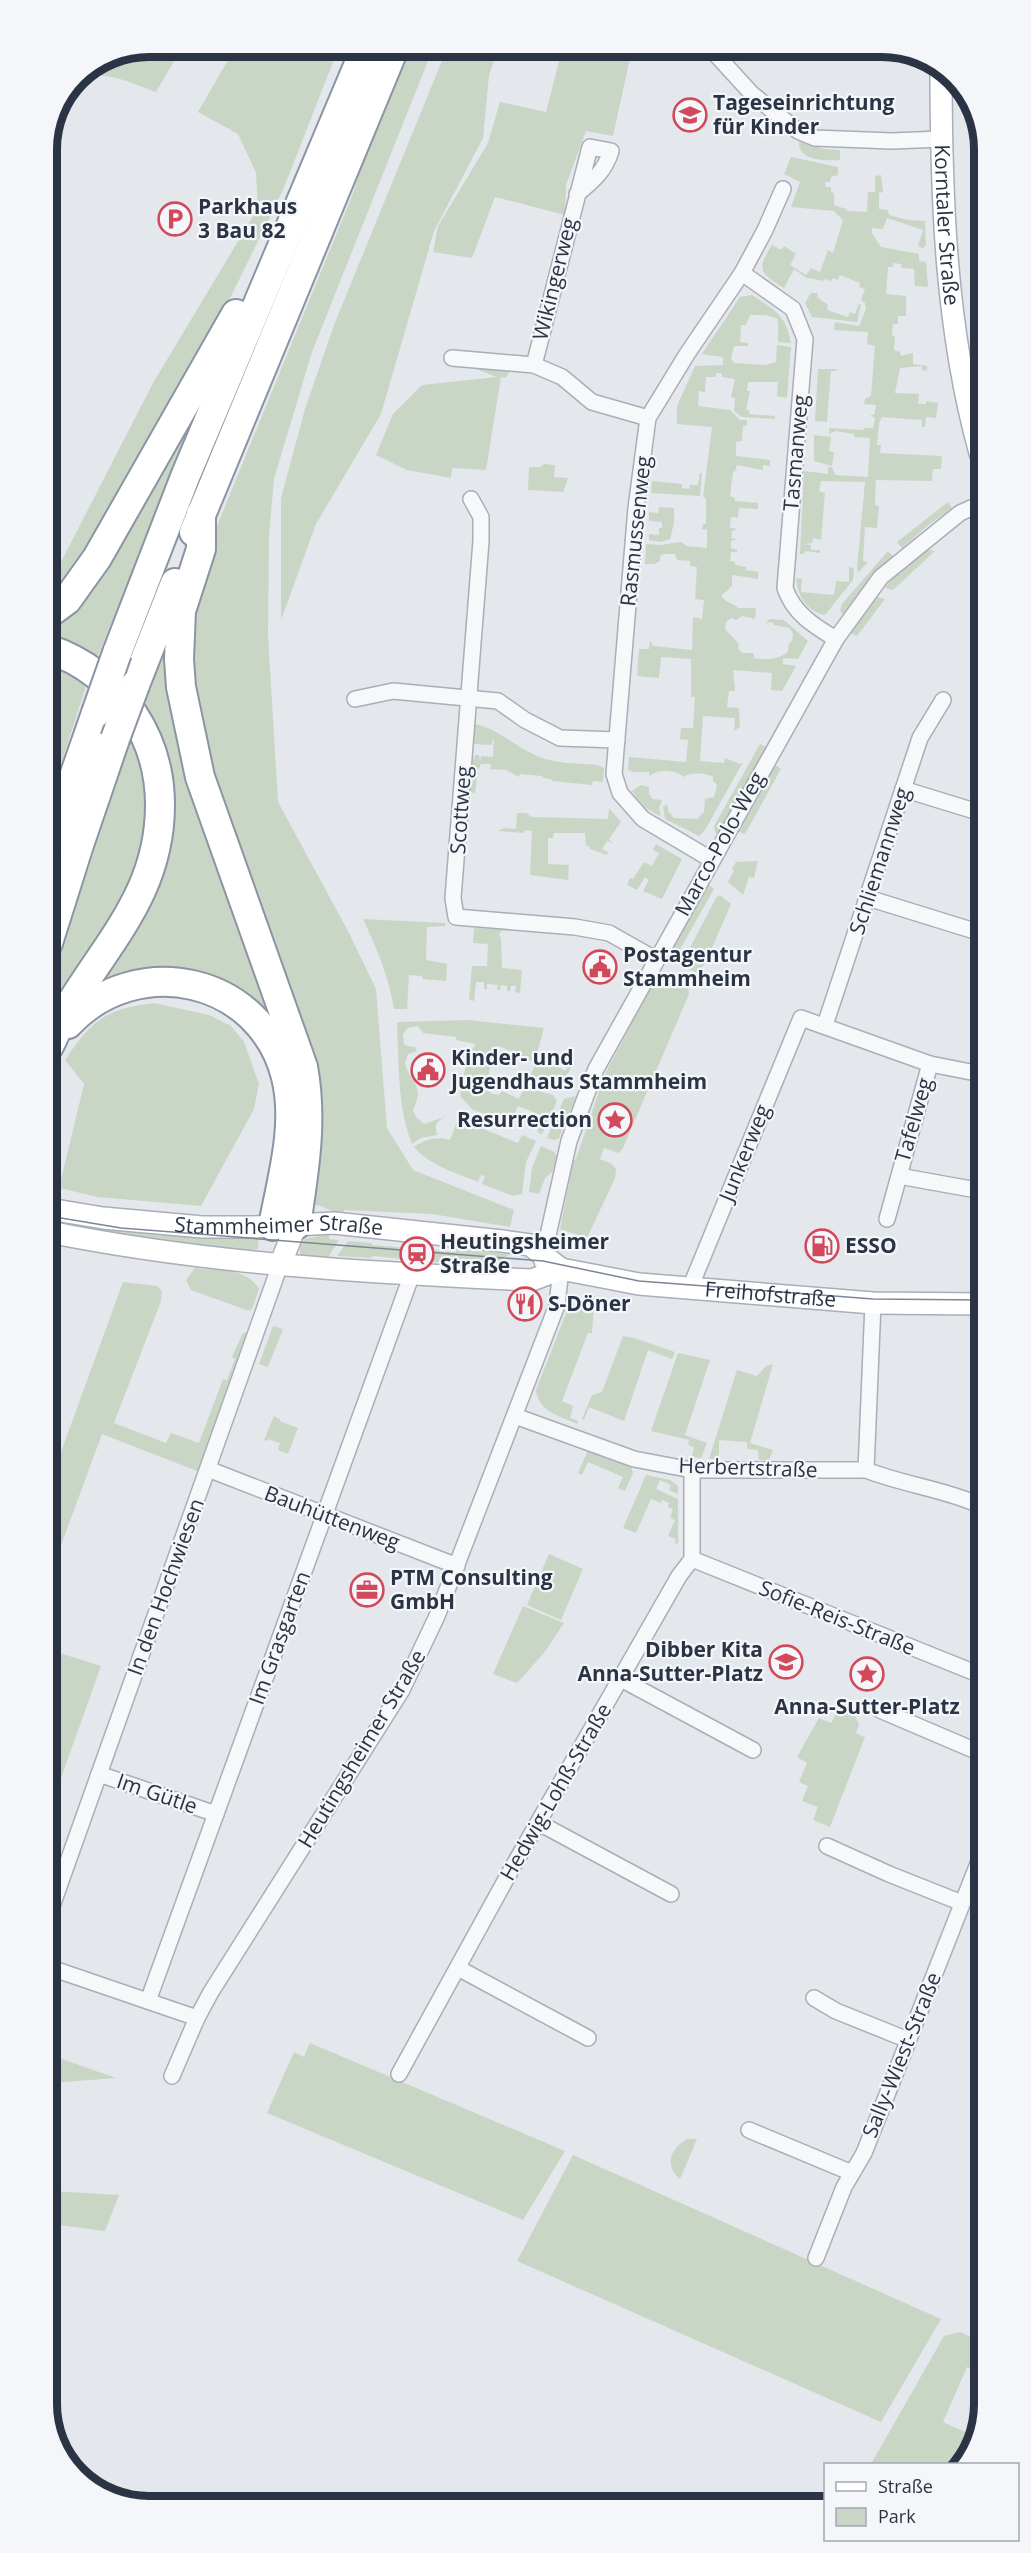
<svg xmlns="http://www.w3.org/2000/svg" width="1031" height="2553" font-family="'Open Sans',sans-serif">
	<rect width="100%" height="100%" fill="#e4e7ec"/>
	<g fill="#c9d6c5">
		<path d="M632,49L613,136L586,131L566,185L565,215L495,197L472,258L433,252L438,226L488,143L500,102L546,112L562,50C575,50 585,53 597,55C610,57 620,52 632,49Z"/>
		<polygon points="497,50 489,76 483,138 434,231 381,414 316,524 281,620 281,498 305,409 334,325 446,51"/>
		<path d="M405,51H432L312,352L274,479L269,537L268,635L278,802L348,931L376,989L387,1128L413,1170L514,1210L510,1227L432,1214L344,1210L343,1214C331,1213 323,1204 311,1204V1173L201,744L185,649L203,560L352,196L375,127Z"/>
		<polygon points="337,52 283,190 212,335 73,573 48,597 48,577 60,564 153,383 258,208 256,173 238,134 198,112 232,53"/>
		<path d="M110,54H178L156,92C131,83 100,67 74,81L77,76Z"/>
		<path d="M799,141L824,149L840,150V160C826,161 797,161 799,141Z"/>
		<path d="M791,157L838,167V175L831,177L830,182H825L826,187H831V192L834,193V205L846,209L847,211L867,212L868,192H875V176L881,175L883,192L879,193V209L888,210L889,215L908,220L925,221L926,245L923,248L918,246L923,230L887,218L883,229L872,228V233L881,247L919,254V261L926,262L928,287L915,286L914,269L902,268L901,264L893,263V267H888L886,294L906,296V316H898V324H893L892,336H895L894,350L900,352L901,356L913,353V364L927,366V371L922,370V366L900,368L895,393L919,394L918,404H926V401L938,403L936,418L926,417L925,427H922V420L882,417L879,423L877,445H881L880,453L942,456L941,469H933L932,481L876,480L875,505L879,506L877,528L865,527L863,561L868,562L858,573L857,568L865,482L821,481L819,491L825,493L821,540L813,538L812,543L804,544L811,545V550H820V553L805,551L804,554H800L804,471L828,474V467H832L835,475L868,477L870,438L854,437V434L836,431L829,434V428L863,430L865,428H873L875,418L870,415H874L876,405L864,404L865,399L871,396L875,346L867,344L868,332L834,330L835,322L859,326L866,309L865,303L861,300L865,289L859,287L860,283L840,275L838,280L833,278L831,281L824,279L823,281L805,277L794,269L784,288C761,273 755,271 772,245L781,250L784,246L796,254L790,265L806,275L811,268L820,272L828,250L833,253L843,220L834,211L791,207L800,182L784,174Z"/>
		<polygon points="811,293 818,293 817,297 828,305 827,310 848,317 850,312 855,314 859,304 861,304 857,322 812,317 805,303"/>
		<path d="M752,295C775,310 786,315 791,343L778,342V319L766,315H750L746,325H741L740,342L748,343V346H734L731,359L734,363L766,365L776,362L777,345L791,347L787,398L777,396L778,382H748L747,391H750L746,410H749V414L775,416V419L742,417L734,411L735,398L731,397L735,379L722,377V373H716L715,377H706L705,392L699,391L698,406L730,410L740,420H747V425L743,426L742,441L736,442V456L770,460V466L763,465V470L737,465L735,471L733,472L730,496L735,498V501L758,503V509L739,508L738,518L731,517L730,528L738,529L732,531L731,538L737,539L731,541V548L737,550V552H731L730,561L735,562V565L746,567V570L758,572V579L732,575V586L721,596C727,604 733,602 738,608H756L755,619L742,616L736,620L732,618L726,622L725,629L739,644L738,648L742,653H754V658C766,660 778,660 788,652L789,643L792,641L793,633L789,628L774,625L772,622L766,623L769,619L784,620L808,641L798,659L783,658V664L796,666L782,691L771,690L772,673L733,670L735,691H729L727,707L739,708L740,727L734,731L735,718L703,716L700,761L724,763L725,758L740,764L743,762L705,830L699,836L665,819L663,806L668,805V811L674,818L697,819L704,812L705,799L714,797L717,785L713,781V777C707,773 689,772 684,777C674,769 659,769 649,776V772H633L628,770L629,757L686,762L688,740L680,739L681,728H693L695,697H691V659L661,657L659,678L637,676L639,649H649L650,640L653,646L692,650L693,617L702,619L704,600L695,599L697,567L690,566V561L677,560L675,554H664L660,556V561L654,564H645L646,544L660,545L682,542L686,546L707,548V530L702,529L703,524H706V498L703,497L712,427L677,424V406L695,366L723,365V357L702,354L740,297Z"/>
		<polygon points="483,366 509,367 510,371 505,378 501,377 486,470 452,468 451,478 407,470 376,455 393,414 422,385 497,377 476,369"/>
		<polygon points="217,368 94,665 48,639 48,620"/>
		<polygon points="818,369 837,369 836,371 831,371 827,422 815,421"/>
		<polygon points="814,435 831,437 829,451 834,452 832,466 814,461"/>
		<polygon points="544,464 555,465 554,477 568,478 563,492 528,490 529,467 541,467"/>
		<polygon points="700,473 702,473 700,496 651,493 652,481 682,484 682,488 689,489 690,485 698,485"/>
		<polygon points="948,502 952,508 926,527 902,548 897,542"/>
		<polygon points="659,507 674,508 674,523 670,539 661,542 649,540 649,534 659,535 659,528 662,528 662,522 649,521 649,512 658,513"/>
		<polygon points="925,549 935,551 893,590 886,588 885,587 916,554"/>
		<polygon points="888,551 893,556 867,584 844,616 840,611 842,604"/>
		<path d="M849,567L854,568L853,580L825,615C807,612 797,595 796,578L802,579L801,592L834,595L836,581L849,582Z"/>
		<polygon points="877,597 885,599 857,636 850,633"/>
		<polygon points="167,634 283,1040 233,992 208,973 155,970 84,993 172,832 172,764 144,707"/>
		<polygon points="48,657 87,683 48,805"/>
		<path d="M475,724C499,729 515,747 537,756C555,764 578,763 597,765L604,768L603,782L593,781L592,785L552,781L551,779L543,778L542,776L520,774L519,777L506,770L490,769L491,764H481L478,770L475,793L469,792L471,766L475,755H479L480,762L481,756L493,757L494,737L491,745L474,744Z"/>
		<polygon points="132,736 150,792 145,850 123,898 49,1020 49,988"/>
		<polygon points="760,744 767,748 718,835 715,832 714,826"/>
		<polygon points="773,766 777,766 781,769 745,834 737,831"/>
		<path d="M641,785L649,787V794L653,799L662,800L659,808L661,816C647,810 640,804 632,791Z"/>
		<polygon points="609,808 621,822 609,839 613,843 607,841 602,849 608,852 607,855 590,849 589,846 586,846 585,833 554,833 553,838 548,838 548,864 569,865 568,880 530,875 532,831 525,830 524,833 498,831 504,828 516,829 517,813 526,813 532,817 608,819"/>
		<polygon points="656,844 682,859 662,899 643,891 649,880 645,877 637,890 627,885 630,878 633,879 644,862 652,866 659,853 653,850"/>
		<polygon points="758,861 754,878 749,877 743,895 728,882 734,870 732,869 736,862"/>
		<polygon points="707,883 714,889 675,958 672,962 669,960 668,954"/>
		<polygon points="720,895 731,904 705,964 696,972 680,967 716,898"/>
		<path d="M363,919L445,923V926L427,927L426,960L447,964L446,981L423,979L422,976L409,975L407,1009H394C389,977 377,949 363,919Z"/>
		<polygon points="474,928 522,930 502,931 499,934 501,938 502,968 522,970 520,993 515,992 516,986 511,986 510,991 507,991 507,986 501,985 500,990 497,990 498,985 487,984 487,989 484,989 484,982 476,982 474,1001 469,1000 472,966 487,966 488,944 473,943"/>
		<polygon points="662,973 688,985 689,994 623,1148 619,1153 604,1148 600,1159 612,1164 616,1169 615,1178 587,1238 560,1229 570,1177 568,1174 569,1162 576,1159 605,1074 656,977"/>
		<path d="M154,1003L209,1015L231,1026L244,1042L259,1084L254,1109L201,1206L98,1197L59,1188L84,1084L65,1060C92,1020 105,1009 154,1003Z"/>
		<path d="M468,1020L544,1028L537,1053L565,1071L572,1060L574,1062L559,1089H555L531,1074L536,1063L499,1046L490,1066L487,1087L492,1094L499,1095L502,1091L519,1099L527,1082L532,1085L534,1090L553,1095L557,1101L542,1134L537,1132L543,1116L518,1106L511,1122L473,1110L460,1096L467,1058L476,1044L456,1040V1037L423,1033L418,1026L408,1028L403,1034L404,1045L415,1047L417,1051L408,1054L405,1064C412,1087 425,1084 413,1110L416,1117L424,1124L447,1116C437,1120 434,1125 437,1135L421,1138L412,1144C397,1106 399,1063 397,1022Z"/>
		<polygon points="576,1096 559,1138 554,1140 547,1138 564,1099"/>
		<path d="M458,1119L518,1143L522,1135L536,1141L526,1162L522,1194L513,1196L482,1184L485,1176L481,1175L478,1182C457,1173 430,1166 414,1147C425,1139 438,1136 450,1140Z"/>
		<polygon points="541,1146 554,1152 557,1156 553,1171 545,1178 539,1194 529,1192 532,1168"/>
		<polygon points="49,1213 259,1236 258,1249 247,1251 49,1228"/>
		<polygon points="329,1234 329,1239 339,1240 327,1259 305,1259 300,1253 300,1246 305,1239"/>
		<polygon points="348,1241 372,1243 372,1245 456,1252 456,1249 509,1254 498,1268 372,1256 371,1258 337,1256"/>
		<path d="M195,1268C218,1271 246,1267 259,1289L252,1309L249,1311L191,1290L186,1280Z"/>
		<polygon points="123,1282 157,1286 162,1291 161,1301 114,1423 166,1443 171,1433 199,1443 223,1379 227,1380 235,1359 232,1357 243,1333 250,1332 202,1473 102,1434 50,1575 50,1482"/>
		<path d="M595,1296L592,1333H588L562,1401L573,1406L570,1418L578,1421V1424C559,1416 539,1412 536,1390L567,1311C575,1302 582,1299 595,1296Z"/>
		<polygon points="273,1326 283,1329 268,1367 259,1364"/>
		<polygon points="623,1336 634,1338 675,1352 672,1359 648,1350 624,1421 589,1407 584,1420 582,1419 592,1395 602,1392"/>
		<polygon points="678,1353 710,1360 685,1435 707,1443 701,1458 692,1457 694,1447 688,1445 689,1440 651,1431"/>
		<polygon points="773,1364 750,1443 773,1450 769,1460 759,1460 758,1450 747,1449 747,1442 719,1440 719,1459 709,1459 737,1370 757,1376 766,1366"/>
		<polygon points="274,1416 280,1419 280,1421 298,1428 288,1454 278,1450 280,1443 268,1439 267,1441 264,1440"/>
		<polygon points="589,1448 631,1467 633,1473 625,1491 618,1488 623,1477 588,1462 582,1475 578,1473"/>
		<polygon points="646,1475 670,1480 678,1486 678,1494 669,1490 671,1485 660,1480 656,1489 678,1499 678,1544 675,1543 676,1539 668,1536 675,1520 670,1518 673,1509 668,1507 669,1503 662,1500 661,1503 651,1499 636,1533 623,1528"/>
		<polygon points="549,1554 583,1569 561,1620 527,1605"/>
		<polygon points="523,1606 564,1623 544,1653 517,1683 493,1674"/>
		<polygon points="50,1650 101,1666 50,1809"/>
		<polygon points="842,1711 854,1714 859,1725 856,1733 865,1737 830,1827 813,1820 818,1807 802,1801 808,1786 799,1782 807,1763 797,1757 819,1718 831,1723 836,1714"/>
		<polygon points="310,2043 565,2151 523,2220 267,2113 294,2052 304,2057"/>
		<polygon points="51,2055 116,2078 51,2083"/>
		<path d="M687,2139H697L680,2179C664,2165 670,2149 687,2139Z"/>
		<polygon points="573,2155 941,2319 881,2422 517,2261"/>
		<polygon points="51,2191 119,2195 105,2231 51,2224"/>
		<polygon points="960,2332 984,2343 984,2375 967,2367 943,2422 974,2436 964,2464 871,2464 944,2336"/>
	</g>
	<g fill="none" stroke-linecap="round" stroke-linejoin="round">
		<defs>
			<g id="street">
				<polyline points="710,48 752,94 798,131 815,138 892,141 941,139"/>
				<path d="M742,273L793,309L805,339L785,588C793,613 814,626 836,639"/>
				<polyline points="452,358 534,365 562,377 592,402 648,418"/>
				<path d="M534,365L590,147L611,151C605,171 593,181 577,194"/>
				<polyline points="471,499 481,517 481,541 453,898 456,917 575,927 609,933 655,959"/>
				<polyline points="355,699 393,691 498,701 525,720 560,738 617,740"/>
				<polyline points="903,789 981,813"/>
				<polyline points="712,860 643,819 620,793 614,774 636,508 648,418 687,354 742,273 765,230 783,189"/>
				<polyline points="868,898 981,933"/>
				<polyline points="825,1025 920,738 943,700"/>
				<polyline points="899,1176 982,1191"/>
				<polyline points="887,1219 930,1064"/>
				<polyline points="542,1262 569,1141 596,1069 836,639 881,577 960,513 980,504"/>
				<polyline points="690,1288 801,1018 930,1064 981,1074"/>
				<path d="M515,1416L634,1459L692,1470H866C904,1485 945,1489 982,1506"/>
				<polyline points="208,1469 457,1566"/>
				<polyline points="866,1470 873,1303"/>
				<polyline points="692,1559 983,1676"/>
				<polyline points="621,1679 753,1750"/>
				<polyline points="880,1710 983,1754"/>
				<polyline points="99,1774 216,1814"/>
				<polyline points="539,1823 671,1894"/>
				<polyline points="827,1846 889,1874 962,1903"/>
				<polyline points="51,1909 280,1265"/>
				<polyline points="51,1968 197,2018"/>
				<polyline points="458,1968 588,2038"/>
				<polyline points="814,1998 836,2011 908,2040"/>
				<polyline points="148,2001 412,1274"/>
				<polyline points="399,2074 511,1870 679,1576 692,1559 692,1470"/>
				<polyline points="172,2076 197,2018 211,1992 402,1690 437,1616 557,1305 561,1269"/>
				<polyline points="749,2130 852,2173"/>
				<polyline points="816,2258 844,2187 864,2153 983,1851"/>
			</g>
			<g id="secondary">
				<path id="s1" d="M941,66C941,196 945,327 980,453"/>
				<path id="s2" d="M49,1209L103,1218L202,1227H252L334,1223L502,1241L530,1245L561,1269L639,1284L873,1303L982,1304"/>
				<path d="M49,1232C208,1264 371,1273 532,1280L561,1269"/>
				<polyline points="280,1265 296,1225"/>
			</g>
			<g id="highway">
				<path d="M201,514V549L181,611L179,659L181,687L200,777L303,1067C313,1120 304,1172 296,1225"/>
				<polyline points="194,532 393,51"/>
				<polyline points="48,614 67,600 97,558 236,314"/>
				<path d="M48,649C83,660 113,684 133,714C151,741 160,772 160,805C160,893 107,942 65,1013C59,1023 55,1035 49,1046"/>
				<polyline points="117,653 185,477 364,52"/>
				<polyline points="135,685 175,583"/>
				<polyline points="48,851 96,713"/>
				<polyline points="48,943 78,848 115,739"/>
				<path d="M68,1024C137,950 261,977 286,1077C298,1125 282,1178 273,1226"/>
			</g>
		</defs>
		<use href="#street" stroke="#a9aeb7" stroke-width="18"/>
		<use href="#secondary" stroke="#a9aeb7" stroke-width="24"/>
		<use href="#highway" stroke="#8b94a3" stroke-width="32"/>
		<use href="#street" stroke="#f7f8fa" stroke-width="15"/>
		<use href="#secondary" stroke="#fff" stroke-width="21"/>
		<use href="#highway" stroke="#fff" stroke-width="28"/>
		<polyline stroke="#7d8696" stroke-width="1.5" points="49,1216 121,1228 543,1261 639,1281 873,1299 982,1300"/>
		<defs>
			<g id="highway-bridge">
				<polyline points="96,713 117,653"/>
				<polyline points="115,739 135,685"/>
			</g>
		</defs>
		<use href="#highway-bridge" stroke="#8b94a3" stroke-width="32" stroke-linecap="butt"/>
		<use href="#highway-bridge" stroke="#fff" stroke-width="28"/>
	</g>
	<defs>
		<symbol id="school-ring" viewBox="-11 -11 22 22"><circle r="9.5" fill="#f4f6f9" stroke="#d1495b" stroke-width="1.5"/><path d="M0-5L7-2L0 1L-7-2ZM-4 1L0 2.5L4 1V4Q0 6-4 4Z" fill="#d1495b"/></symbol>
		<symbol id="parking-ring" viewBox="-11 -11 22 22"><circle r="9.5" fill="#f4f6f9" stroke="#d1495b" stroke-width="1.5"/><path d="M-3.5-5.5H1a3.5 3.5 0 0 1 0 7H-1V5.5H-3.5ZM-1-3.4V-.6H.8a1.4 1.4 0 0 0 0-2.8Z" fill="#d1495b"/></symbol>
		<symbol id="civic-ring" viewBox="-11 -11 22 22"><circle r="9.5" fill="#f4f6f9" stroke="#d1495b" stroke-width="1.5"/><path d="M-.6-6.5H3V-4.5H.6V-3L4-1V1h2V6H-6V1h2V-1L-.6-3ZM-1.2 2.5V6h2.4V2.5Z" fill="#d1495b"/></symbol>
		<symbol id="sight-ring" viewBox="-11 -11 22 22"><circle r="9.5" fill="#f4f6f9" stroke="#d1495b" stroke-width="1.5"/><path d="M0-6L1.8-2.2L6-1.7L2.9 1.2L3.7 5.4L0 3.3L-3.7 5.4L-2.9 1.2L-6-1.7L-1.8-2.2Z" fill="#d1495b"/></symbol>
		<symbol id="fuel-ring" viewBox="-11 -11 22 22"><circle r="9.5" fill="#f4f6f9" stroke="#d1495b" stroke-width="1.5"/><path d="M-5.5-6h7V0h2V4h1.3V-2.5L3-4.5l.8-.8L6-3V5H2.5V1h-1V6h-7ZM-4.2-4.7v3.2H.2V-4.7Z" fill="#d1495b"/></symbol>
		<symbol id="station-ring" viewBox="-11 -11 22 22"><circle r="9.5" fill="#f4f6f9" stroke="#d1495b" stroke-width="1.5"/><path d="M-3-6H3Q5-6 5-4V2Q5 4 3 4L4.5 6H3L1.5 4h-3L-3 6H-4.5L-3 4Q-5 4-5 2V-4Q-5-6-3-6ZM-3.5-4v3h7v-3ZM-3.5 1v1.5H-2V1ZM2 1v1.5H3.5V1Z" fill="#d1495b"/></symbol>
		<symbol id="restaurant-ring" viewBox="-11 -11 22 22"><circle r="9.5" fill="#f4f6f9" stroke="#d1495b" stroke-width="1.5"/><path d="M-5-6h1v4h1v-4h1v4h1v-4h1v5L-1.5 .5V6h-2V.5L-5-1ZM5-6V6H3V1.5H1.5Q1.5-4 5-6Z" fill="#d1495b"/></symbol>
		<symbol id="office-ring" viewBox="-11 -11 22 22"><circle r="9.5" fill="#f4f6f9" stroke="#d1495b" stroke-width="1.5"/><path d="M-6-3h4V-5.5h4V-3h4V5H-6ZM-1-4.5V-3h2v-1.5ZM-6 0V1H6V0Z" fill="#d1495b"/></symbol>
	</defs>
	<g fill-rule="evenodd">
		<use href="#school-ring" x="671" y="96" width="38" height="38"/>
		<use href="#parking-ring" x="156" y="200" width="38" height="38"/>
		<use href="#civic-ring" x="581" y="948" width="38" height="38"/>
		<use href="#civic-ring" x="409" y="1051" width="38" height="38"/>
		<use href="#sight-ring" x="596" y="1101" width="38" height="38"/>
		<use href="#fuel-ring" x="803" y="1227" width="38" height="38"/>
		<use href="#station-ring" x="398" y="1235" width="38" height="38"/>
		<use href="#restaurant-ring" x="506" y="1285" width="38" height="38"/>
		<use href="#office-ring" x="348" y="1571" width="38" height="38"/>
		<use href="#school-ring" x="767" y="1643" width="38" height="38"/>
		<use href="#sight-ring" x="848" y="1655" width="38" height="38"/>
	</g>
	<g text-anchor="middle" stroke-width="4.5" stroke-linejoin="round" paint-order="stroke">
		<g font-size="21" font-weight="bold" fill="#2b3445" stroke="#f4f6f9" text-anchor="start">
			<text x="713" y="110">Tageseinrichtung<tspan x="713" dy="24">für Kinder</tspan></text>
			<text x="198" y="214">Parkhaus<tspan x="198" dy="24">3 Bau 82</tspan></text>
			<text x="623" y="962">Postagentur<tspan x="623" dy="24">Stammheim</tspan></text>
			<text x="451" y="1065">Kinder- und<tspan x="451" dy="24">Jugendhaus Stammheim</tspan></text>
			<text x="592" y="1127" text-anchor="end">Resurrection</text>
			<text x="440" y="1249">Heutingsheimer<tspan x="440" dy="24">Straße</tspan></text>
			<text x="845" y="1253">ESSO</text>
			<text x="548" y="1311">S-Döner</text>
			<text x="390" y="1585">PTM Consulting<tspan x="390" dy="24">GmbH</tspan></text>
			<text x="763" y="1657" text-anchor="end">Dibber Kita<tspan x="763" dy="24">Anna-Sutter-Platz</tspan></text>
			<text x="867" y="1714" text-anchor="middle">Anna-Sutter-Platz</text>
		</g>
		<g font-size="21" fill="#2b3445" stroke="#f4f6f9">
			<text dy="7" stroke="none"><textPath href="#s1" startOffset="159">Korntaler Straße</textPath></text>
			<text transform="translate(555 279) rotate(-76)" y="7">Wikingerweg</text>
			<text transform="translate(796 453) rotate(-85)" y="7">Tasmanweg</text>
			<text transform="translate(636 531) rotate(-84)" y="7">Rasmussenweg</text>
			<text transform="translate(461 810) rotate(-86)" y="7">Scottweg</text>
			<text transform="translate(720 844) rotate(-61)" y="7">Marco-Polo-Weg</text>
			<text transform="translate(880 861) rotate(-72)" y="7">Schliemannweg</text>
			<text transform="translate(914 1120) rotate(-74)" y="7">Tafelweg</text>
			<text transform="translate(745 1153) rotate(-68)" y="7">Junkerweg</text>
			<text dy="7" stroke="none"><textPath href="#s2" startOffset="231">Stammheimer Straße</textPath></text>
			<text dy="7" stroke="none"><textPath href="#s2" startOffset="734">Freihofstraße</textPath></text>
			<text transform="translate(748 1468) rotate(2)" y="7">Herbertstraße</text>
			<text transform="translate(332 1518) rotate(21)" y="7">Bauhüttenweg</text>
			<text transform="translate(166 1587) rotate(-70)" y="7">In den Hochwiesen</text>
			<text transform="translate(837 1618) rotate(22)" y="7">Sofie-Reis-Straße</text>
			<text transform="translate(280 1638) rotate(-70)" y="7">Im Grasgarten</text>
			<text transform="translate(362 1749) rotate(-59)" y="7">Heutingsheimer Straße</text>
			<text transform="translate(556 1792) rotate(-60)" y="7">Hedwig-Lohß-Straße</text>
			<text transform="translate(157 1794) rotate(19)" y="7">Im Gütle</text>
			<text transform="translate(902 2055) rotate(-68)" y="7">Sally-Wiest-Straße</text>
		</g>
	</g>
	<path d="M0 0H1031V2553H0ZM149 57H882A92 92 0 0 1 974 149V2404A92 92 0 0 1 882 2496H149A92 92 0 0 1 57 2404V149A92 92 0 0 1 149 57Z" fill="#f4f6f9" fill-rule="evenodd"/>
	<path fill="none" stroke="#2b3445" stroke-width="8" d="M149 57H882A92 92 0 0 1 974 149V2404A92 92 0 0 1 882 2496H149A92 92 0 0 1 57 2404V149A92 92 0 0 1 149 57Z"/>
	<rect x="824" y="2463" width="195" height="78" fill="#f4f6f9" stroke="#a4a8b1" stroke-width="1.5"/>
	<rect x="836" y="2482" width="30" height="9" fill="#ffffff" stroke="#a4a8b1" stroke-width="1.5"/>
	<text x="878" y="2493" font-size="18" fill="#2b3445">Straße</text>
	<rect x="836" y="2508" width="30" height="18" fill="#c9d6c5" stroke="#a4a8b1" stroke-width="1.5"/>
	<text x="878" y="2523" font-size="18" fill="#2b3445">Park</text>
</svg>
